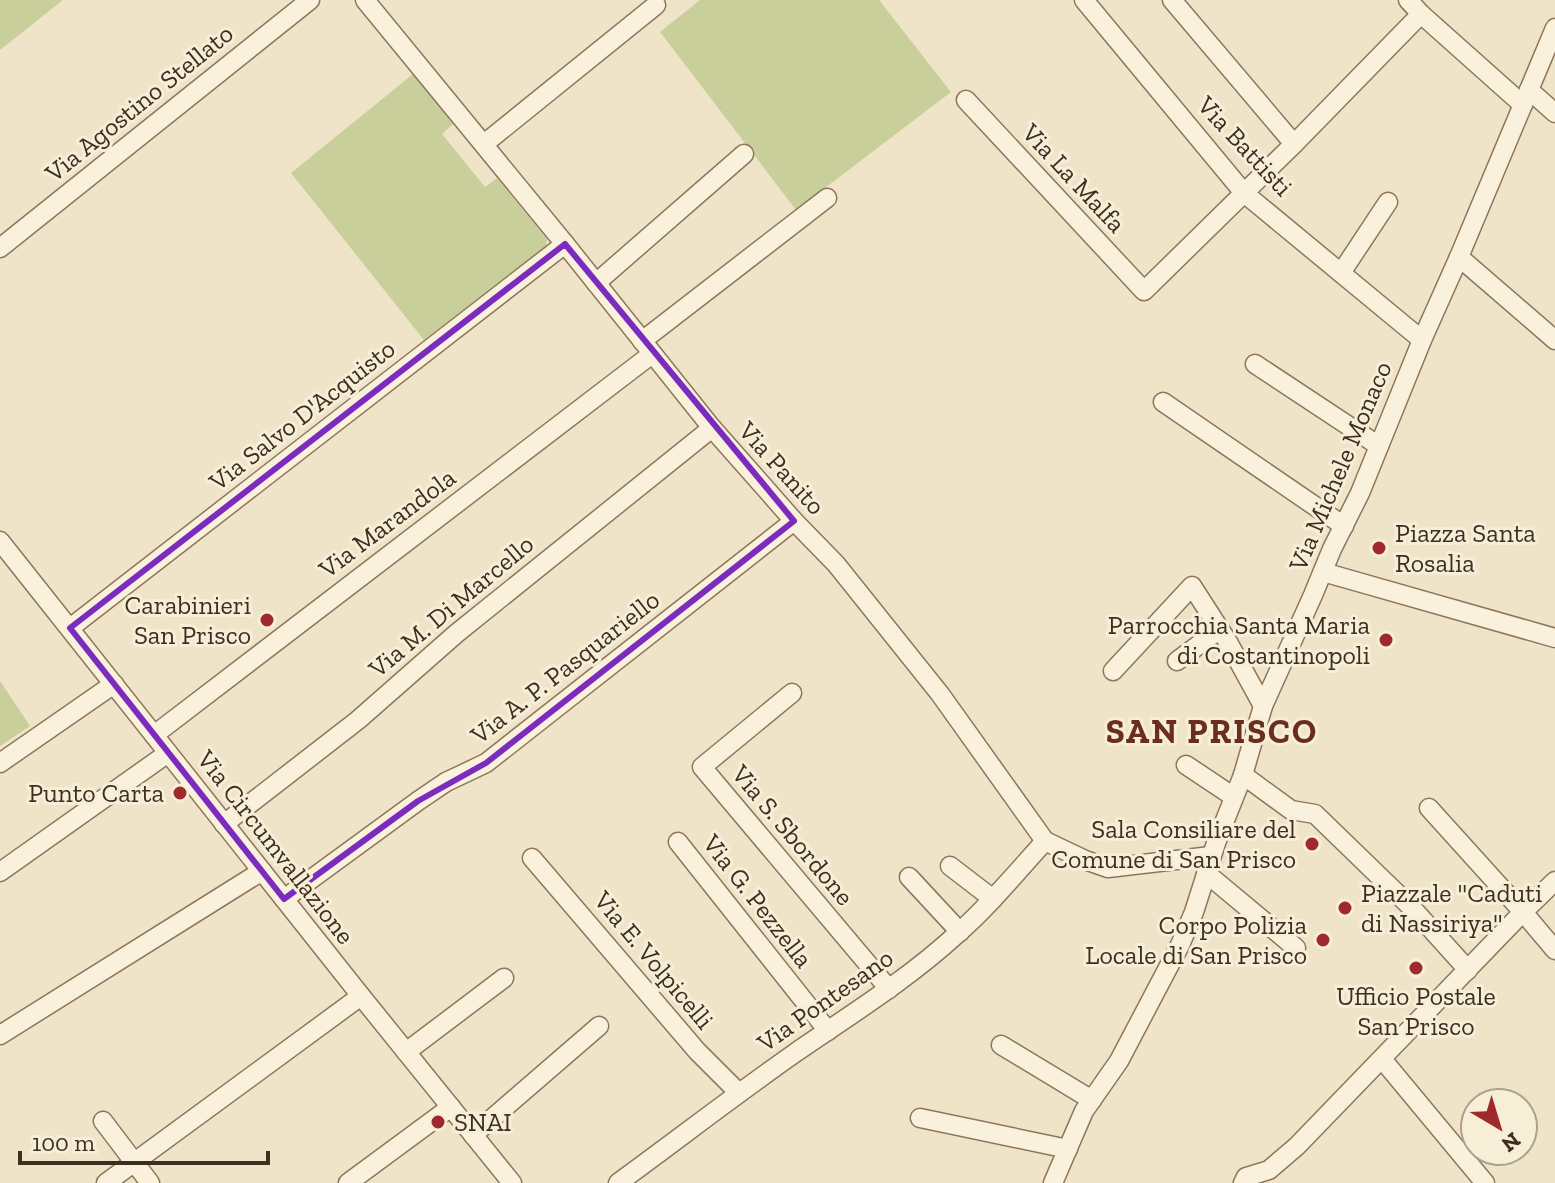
<svg xmlns="http://www.w3.org/2000/svg" width="1555" height="1183" font-family="'Zilla Slab',serif">
	<rect width="100%" height="100%" fill="#f0e4c8"/>
	<g fill="#c9cf9b">
		<polygon points="0,0 63,0 0,50"/>
		<polygon points="700,0 879,0 951,92 796,210 660,32"/>
		<polygon points="413,74 453,124 442,134 485,187 497,178 547,239 546,247 424,340 291,173"/>
		<polygon points="0,681 30,726 0,746"/>
	</g>
	<g fill="none" stroke-linecap="round" stroke-linejoin="round">
		<defs>
			<g id="minor">
				<polyline points="365,0 565,244 712,428 794,521 836,564 940,694 1045,841 1085,860 1108,868 1211,856"/>
				<polyline points="1084,0 1244,193 1422,340"/>
				<polyline points="1172,0 1294,144"/>
				<polyline points="1408,0 1421,14 1523,105"/>
				<polyline points="1529,90 1555,113"/>
				<polyline points="966,100 1144,291 1294,144 1421,14"/>
				<polyline points="484,144 656,5"/>
				<polyline points="0,248 310,0"/>
				<polyline points="1459,257 1555,340"/>
				<polyline points="1341,273 1388,202"/>
				<polyline points="596,283 744,154"/>
				<polyline points="642,341 827,198"/>
				<polyline points="1255,364 1379,446"/>
				<polyline points="1163,402 1344,526"/>
				<polyline points="0,541 361,996 512,1183"/>
				<polyline points="1323,572 1555,638"/>
				<polyline points="70,628 565,244"/>
				<polyline points="1177,661 1220,629"/>
				<polyline points="1113,671 1192,586 1228,642 1263,706"/>
				<polyline points="792,693 702,767 889,989"/>
				<polyline points="154,735 652,354"/>
				<polyline points="0,763 114,684"/>
				<polyline points="1186,765 1234,797"/>
				<polyline points="1243,775 1291,810 1315,814 1413,909 1468,970"/>
				<polyline points="1429,808 1523,912 1555,950"/>
				<polyline points="224,824 358,720 457,633 712,428"/>
				<polyline points="678,842 828,1031"/>
				<polyline points="532,858 697,1051 739,1093"/>
				<polyline points="950,866 993,899"/>
				<polyline points="0,872 168,753"/>
				<polyline points="1206,873 1296,948"/>
				<polyline points="909,877 960,932"/>
				<polyline points="284,899 418,801 446,782 486,763 794,521"/>
				<polyline points="0,1035 262,871"/>
				<polyline points="1001,1045 1092,1100"/>
				<polyline points="406,1052 504,978"/>
				<polyline points="1382,1059 1485,1183"/>
				<polyline points="920,1118 1068,1149"/>
				<polyline points="103,1121 150,1183"/>
				<polyline points="473,1135 599,1026"/>
				<polyline points="106,1183 361,996"/>
				<polyline points="348,1183 451,1107"/>
				<path d="M618,1183C677,1140 735,1095 795,1053C850,1015 907,980 957,934C989,906 1016,873 1045,841"/>
				<polyline points="1053,1183 1084,1111 1119,1061 1180,945 1194,912 1216,843 1243,775 1263,706 1313,595 1332,549 1360,493 1422,340 1459,257 1555,28"/>
				<polyline points="1243,1183 1246,1177 1269,1170 1297,1146 1523,912 1555,881"/>
			</g>
		</defs>
		<use href="#minor" stroke="#8d765c" stroke-width="21"/>
		<use href="#minor" stroke="#faf1dc" stroke-width="18"/>
	</g>
	<path fill="none" stroke="#7b2cbf" stroke-width="6" stroke-linejoin="round" d="M565,244L794,521L486,763L418,801L284,899L70,628Z"/>
	<g fill="#9e2a2b" stroke="#f7eed8" stroke-width="3">
		<circle cx="1379" cy="548" r="8"/>
		<circle cx="267" cy="620" r="8"/>
		<circle cx="1386" cy="640" r="8"/>
		<circle cx="180" cy="793" r="8"/>
		<circle cx="1312" cy="844" r="8"/>
		<circle cx="1345" cy="908" r="8"/>
		<circle cx="1323" cy="940" r="8"/>
		<circle cx="1416" cy="968" r="8"/>
		<circle cx="438" cy="1122" r="8"/>
	</g>
	<g text-anchor="middle" stroke-width="6" stroke-linejoin="round" paint-order="stroke">
		<g font-size="26" fill="#3d2e20" stroke="#f7eed8">
			<text transform="translate(139 103) rotate(-39)" y="9">Via Agostino Stellato</text>
			<text transform="translate(1245 146) rotate(47)" y="9">Via Battisti</text>
			<text transform="translate(1074 178) rotate(47)" y="9">Via La Malfa</text>
			<text transform="translate(302 415) rotate(-38)" y="9">Via Salvo D'Acquisto</text>
			<text transform="translate(1340 466) rotate(-67)" y="9">Via Michele Monaco</text>
			<text transform="translate(782 468) rotate(48)" y="9">Via Panito</text>
			<text transform="translate(387 523) rotate(-37)" y="9">Via Marandola</text>
			<text transform="translate(451 606) rotate(-40)" y="9">Via M. Di Marcello</text>
			<text transform="translate(565 667) rotate(-38)" y="9">Via A. P. Pasquariello</text>
			<text transform="translate(793 835) rotate(50)" y="9">Via S. Sbordone</text>
			<text transform="translate(276 847) rotate(52)" y="9">Via Circumvallazione</text>
			<text transform="translate(758 901) rotate(52)" y="9">Via G. Pezzella</text>
			<text transform="translate(654 960) rotate(50)" y="9">Via E. Volpicelli</text>
			<text transform="translate(825 1000) rotate(-35)" y="9">Via Pontesano</text>
		</g>
		<g font-size="26" fill="#3d2e20" stroke="#f7eed8" text-anchor="end">
			<text x="1395" y="542" text-anchor="start">Piazza Santa<tspan x="1395" dy="30">Rosalia</tspan></text>
			<text x="251" y="614">Carabinieri<tspan x="251" dy="30">San Prisco</tspan></text>
			<text x="1370" y="634">Parrocchia Santa Maria<tspan x="1370" dy="30">di Costantinopoli</tspan></text>
			<text x="164" y="802">Punto Carta</text>
			<text x="1296" y="838">Sala Consiliare del<tspan x="1296" dy="30">Comune di San Prisco</tspan></text>
			<text x="1361" y="902" text-anchor="start">Piazzale "Caduti<tspan x="1361" dy="30">di Nassiriya"</tspan></text>
			<text x="1307" y="934">Corpo Polizia<tspan x="1307" dy="30">Locale di San Prisco</tspan></text>
			<text x="1416" y="1005" text-anchor="middle">Ufficio Postale<tspan x="1416" dy="30">San Prisco</tspan></text>
			<text x="454" y="1131" text-anchor="start">SNAI</text>
		</g>
		<g font-size="34" font-weight="bold" letter-spacing="2" fill="#6b2e1e" stroke="#f7eed8">
			<text x="1212" y="743">SAN PRISCO</text>
		</g>
	</g>
	<g transform="translate(1499 1127) rotate(142)"><circle r="38" fill="#f7eed8" stroke="#ada18e" stroke-width="2"/>
	<path d="M0-6L14 30L0 20L-14 30Z" fill="#9e2a2b"/>
	<text y="-12" font-size="22" font-weight="bold" text-anchor="middle" fill="#3d2e20">N</text>
	</g>
	<path d="M20 1151v12h248v-12" fill="none" stroke="#3d2e20" stroke-width="4"/>
	<text x="32" y="1151" font-size="24" fill="#3d2e20" stroke="#f7eed8" stroke-width="6" paint-order="stroke">100 m</text>
</svg>
